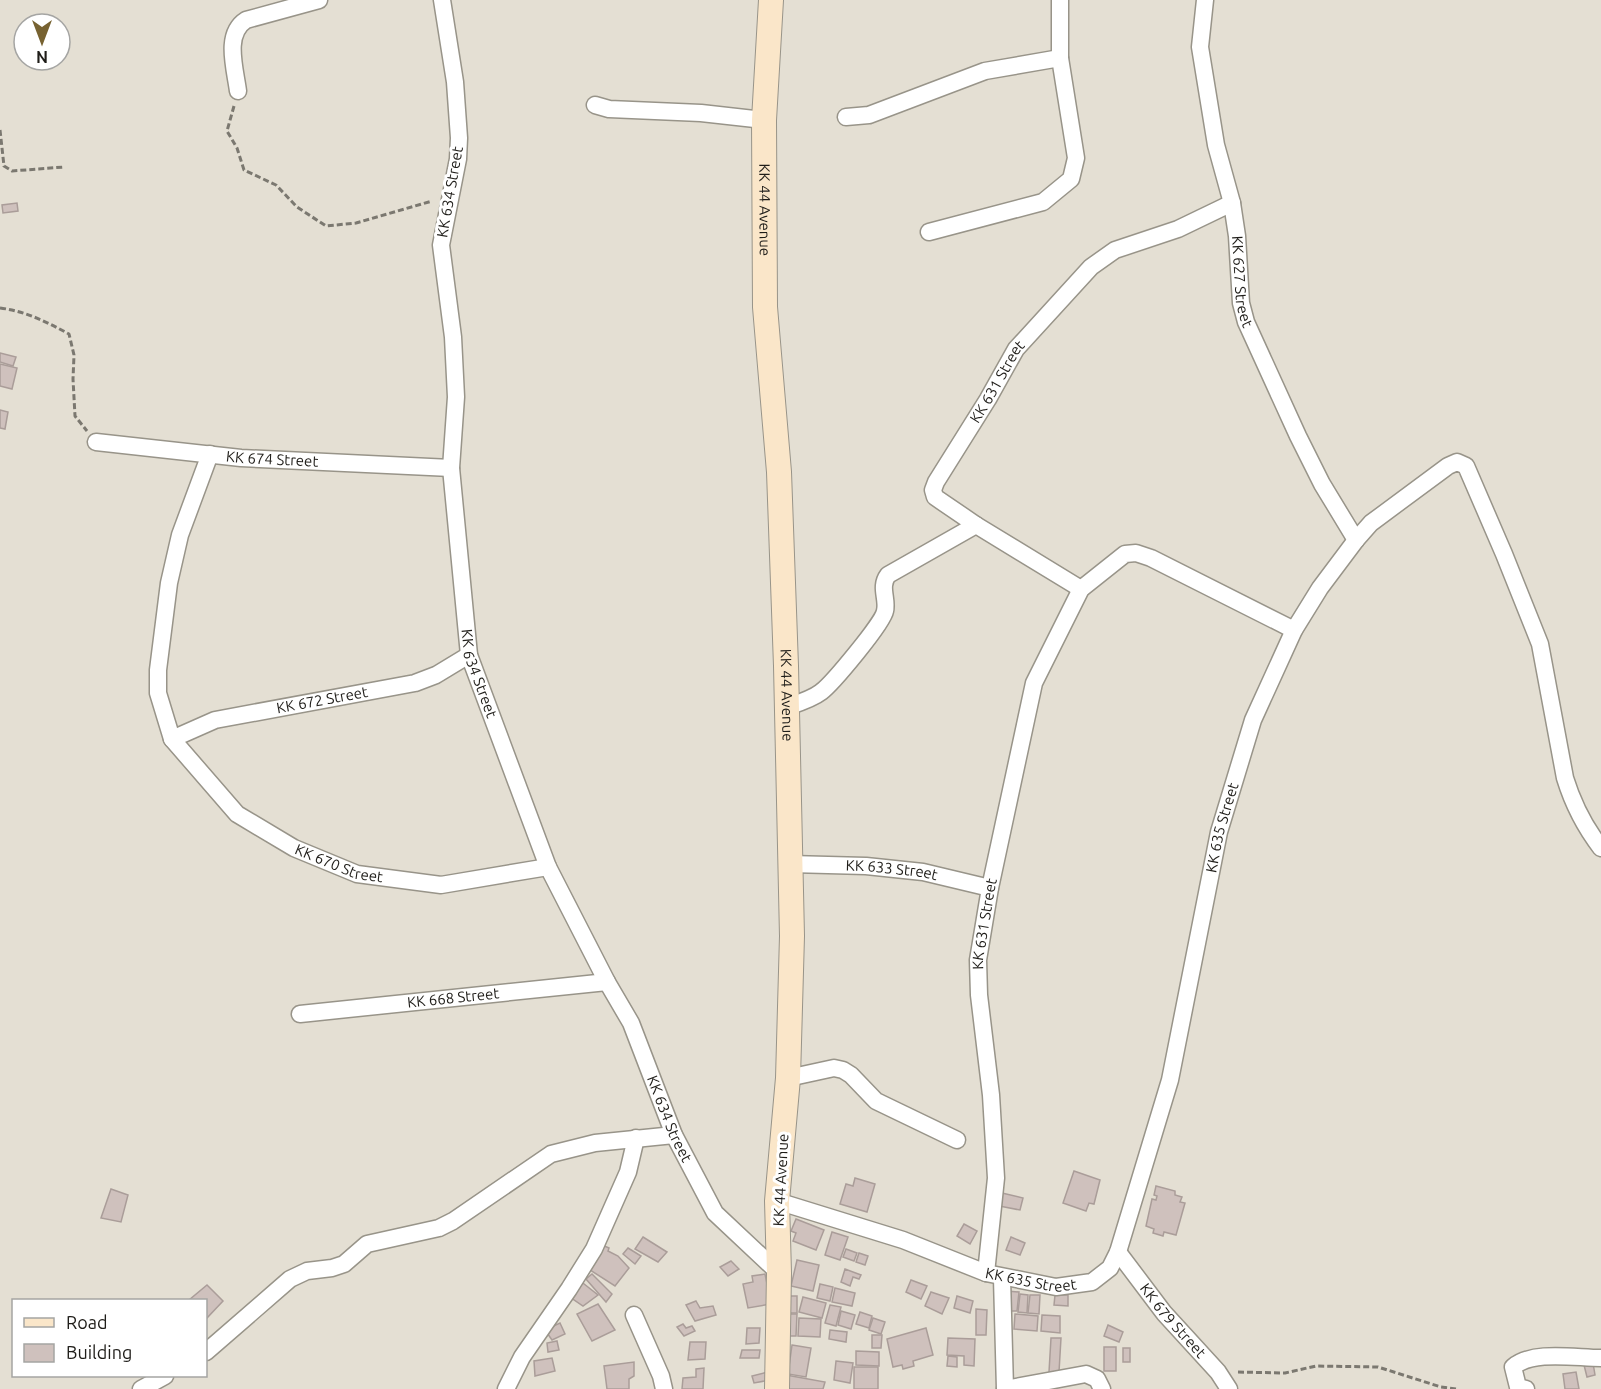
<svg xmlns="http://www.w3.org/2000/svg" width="1601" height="1389" font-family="Ubuntu,sans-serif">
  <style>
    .building { fill: #cfc1bd; stroke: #aa9d99; stroke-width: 1.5 }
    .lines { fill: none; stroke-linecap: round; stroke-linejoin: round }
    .street-casing { stroke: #989489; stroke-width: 19 }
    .secondary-casing { stroke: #989489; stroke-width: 26 }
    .path { stroke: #7b7870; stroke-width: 3; stroke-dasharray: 6 3; stroke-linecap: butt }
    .street { stroke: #fff; stroke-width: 16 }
    .secondary { stroke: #fae6c9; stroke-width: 24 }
    .labels { text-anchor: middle; stroke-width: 6; stroke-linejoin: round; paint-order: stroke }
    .street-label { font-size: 15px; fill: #1f1d19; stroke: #fff }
  </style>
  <rect width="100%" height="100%" fill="#e4dfd3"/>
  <!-- building -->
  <g class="building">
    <polygon points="17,203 18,211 3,213 2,205"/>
    <polygon points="0,353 16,357 13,366 0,362"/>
    <polygon points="0,364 17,368 12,389 0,386"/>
    <polygon points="0,410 8,412 5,429 0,428"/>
    <polygon points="1074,1171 1100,1180 1094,1204 1089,1203 1086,1211 1063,1203"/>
    <polygon points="855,1178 875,1184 867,1212 840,1204 846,1184 853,1186"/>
    <polygon points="1156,1186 1175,1191 1175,1195 1182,1197 1180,1202 1185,1203 1176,1235 1164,1232 1163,1236 1153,1233 1154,1229 1146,1226 1152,1199 1156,1200 1157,1196 1154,1195"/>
    <polygon points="111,1189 128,1195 121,1222 101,1218"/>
    <polygon points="1002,1193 1023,1198 1020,1210 999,1206"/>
    <polygon points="796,1219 824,1230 816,1250 793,1241 796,1233 791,1231"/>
    <polygon points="964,1224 977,1231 970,1244 957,1236"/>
    <polygon points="832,1232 848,1237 840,1260 825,1255"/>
    <polygon points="643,1237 667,1252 658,1262 635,1249"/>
    <polygon points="1011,1237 1025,1243 1020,1255 1006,1250"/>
    <polygon points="602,1245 609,1248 608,1251 618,1256 629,1268 615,1286 587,1268"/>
    <polygon points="628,1248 641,1256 635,1264 623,1254"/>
    <polygon points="846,1249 857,1253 854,1261 843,1257"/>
    <polygon points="859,1253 868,1256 865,1265 856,1262"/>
    <polygon points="797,1260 819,1265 813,1291 791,1286"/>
    <polygon points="731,1261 739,1269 728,1276 720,1267"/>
    <polygon points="845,1269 861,1275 859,1279 853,1277 850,1286 841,1282"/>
    <polygon points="592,1274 612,1294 606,1302 586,1279"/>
    <polygon points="765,1274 771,1304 748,1308 743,1284 753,1282 752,1276"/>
    <polygon points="574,1276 598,1295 583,1306 564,1293"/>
    <polygon points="911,1280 927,1286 921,1299 906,1292"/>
    <polygon points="820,1284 833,1287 830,1301 817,1298"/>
    <polygon points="207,1285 223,1301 206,1319 206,1300 189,1300"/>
    <polygon points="835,1288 855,1293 852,1306 832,1302"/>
    <polygon points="1007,1291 1019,1292 1017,1311 1005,1311"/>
    <polygon points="931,1292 949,1298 942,1314 925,1306"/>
    <polygon points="1020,1294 1028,1295 1027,1313 1018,1312"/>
    <polygon points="1030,1295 1040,1295 1039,1314 1028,1313"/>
    <polygon points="1055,1295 1068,1295 1068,1306 1054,1305"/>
    <rect x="790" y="1296" width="7" height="17"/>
    <polygon points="957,1296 973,1301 970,1313 954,1308"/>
    <polygon points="803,1297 826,1303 822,1318 799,1312"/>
    <polygon points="696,1301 700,1308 713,1306 716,1315 695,1321 686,1305"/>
    <polygon points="598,1304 615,1330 592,1341 577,1314"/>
    <polygon points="830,1305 841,1307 836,1326 825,1323"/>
    <polygon points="976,1309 987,1310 986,1335 976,1335"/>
    <polygon points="841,1311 855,1315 851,1329 838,1325"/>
    <polygon points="860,1312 872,1316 869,1328 856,1324"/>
    <polygon points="789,1314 797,1314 796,1336 788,1336"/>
    <polygon points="1015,1314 1038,1316 1037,1331 1014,1329"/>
    <polygon points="1042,1315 1060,1316 1060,1333 1041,1331"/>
    <polygon points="799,1318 821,1319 820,1337 798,1336"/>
    <polygon points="873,1318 885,1322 881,1334 869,1330"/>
    <polygon points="560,1323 565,1334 552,1340 545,1330"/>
    <polygon points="683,1324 686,1328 692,1326 695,1331 684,1336 677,1327"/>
    <polygon points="1108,1325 1123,1332 1119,1342 1104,1336"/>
    <polygon points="747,1328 760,1328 759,1343 746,1344"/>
    <polygon points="926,1328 933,1355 913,1361 914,1366 903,1369 902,1365 893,1367 887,1339"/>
    <polygon points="830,1330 847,1332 846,1342 829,1339"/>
    <polygon points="872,1335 882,1335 881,1348 872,1348"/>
    <polygon points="948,1338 975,1339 974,1366 964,1365 964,1356 947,1355"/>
    <polygon points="1051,1338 1061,1338 1059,1372 1049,1372"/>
    <polygon points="557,1341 559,1350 548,1352 547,1343"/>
    <polygon points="690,1342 706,1342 705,1359 688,1360"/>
    <polygon points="792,1345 811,1348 806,1377 788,1374"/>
    <rect x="1104" y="1347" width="12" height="24"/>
    <rect x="1123" y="1348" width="7" height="14"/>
    <polygon points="742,1350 760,1350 759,1358 740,1358"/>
    <polygon points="856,1351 879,1352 879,1366 856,1365"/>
    <polygon points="948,1356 957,1357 957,1367 947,1366"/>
    <polygon points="552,1358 555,1371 535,1376 534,1361"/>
    <polygon points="836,1361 853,1363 850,1383 834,1380"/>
    <polygon points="634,1362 634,1376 629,1379 629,1389 607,1389 604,1366"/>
    <polygon points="1593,1363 1595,1375 1587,1377 1584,1365"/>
    <rect x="854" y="1367" width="24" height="22"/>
    <polygon points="704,1368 703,1389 682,1389 683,1378 696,1377 696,1369"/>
    <polygon points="768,1372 770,1380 754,1383 752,1376"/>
    <polygon points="1576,1372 1579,1389 1565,1389 1563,1374"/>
    <polygon points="786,1375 825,1382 823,1389 784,1389"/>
  </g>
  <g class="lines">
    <defs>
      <g id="street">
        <path id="s1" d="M442,0L455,82L459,138L458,159L441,245L453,337L456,397L451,468L469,655L548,867L607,982L631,1023L674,1135L715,1213L779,1273"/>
        <path id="s2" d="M1205,0L1200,47L1216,145L1232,203L1237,236L1241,303L1246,322L1298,436L1322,484L1356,540"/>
        <path d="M238,91C235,68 224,34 246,20L319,0"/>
        <polyline points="595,105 609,109 701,113 764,120"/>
        <polyline points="846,117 869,115 985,71 1060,58"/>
        <polyline points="929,232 1043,202 1071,179 1076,158 1060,58 1060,0"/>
        <path id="s3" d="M96,442L241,458L451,468"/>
        <path id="s4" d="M210,454L180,535L169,583L158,670V693L172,739L237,814L294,848L357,874L441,885L548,867"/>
        <path id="s5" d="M1081,589L976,525L935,497L933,490L936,482L988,399L1016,349L1091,267L1115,250L1178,229L1232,203"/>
        <path d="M787,707C799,703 812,699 821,692C832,684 883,623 885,611C888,599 879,587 888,575L976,525"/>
        <path id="s6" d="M172,739L215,720L415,683L436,675L469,655"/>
        <path id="s7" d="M790,864L866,866L923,872L990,888"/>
        <path id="s8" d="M300,1014L607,982"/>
        <polyline points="788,1078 834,1068 843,1070 851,1075 876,1101 957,1140"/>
        <path id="s9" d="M777,1201L903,1240L986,1273L1056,1287L1092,1282L1110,1268L1118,1252L1170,1080L1219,832L1253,720L1294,630L1320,588L1356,540L1371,523L1448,466L1457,462L1466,466L1504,554L1540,644L1565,778C1573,804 1584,826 1601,848"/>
        <path id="s10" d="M1118,1252L1164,1313L1218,1372L1229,1389"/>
        <path id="s11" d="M986,1273L996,1178L991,1095L979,995L978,960L990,888L1034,683L1081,589L1125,554L1136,553L1151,558L1294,630"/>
        <polyline points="1002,1278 1005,1389"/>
        <polyline points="634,1315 661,1376 664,1389"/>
        <polyline points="206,1352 290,1279 307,1271 332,1268 344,1264 367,1244 439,1228 453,1221 551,1154 595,1143 674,1135"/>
        <polyline points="141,1389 165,1376"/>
        <polyline points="506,1389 522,1357 569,1289 594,1249 628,1172 636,1138"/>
        <polyline points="1005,1389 1086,1374 1097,1379 1102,1389"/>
        <path d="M1526,1389L1518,1387L1513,1367C1533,1350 1575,1358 1601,1358"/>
      </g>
      <g id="secondary">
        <path id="s12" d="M771,0L764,120L765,307L779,472L786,666L792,936L788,1078L777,1201L779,1273L777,1389"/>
      </g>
    </defs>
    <!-- street casing -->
    <use href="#street" class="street-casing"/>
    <!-- secondary casing -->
    <use href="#secondary" class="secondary-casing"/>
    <!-- path -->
    <g class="path">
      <polyline points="234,106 227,131 237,148 244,170 276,185 297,207 326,226 356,223 432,201"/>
      <polyline points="0,130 4,166 12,171 64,167"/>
      <path d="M0,308C25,311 47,322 69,334L74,355L73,379L75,416L87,431"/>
      <polyline points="1238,1372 1285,1373 1316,1366 1378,1367 1441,1387 1457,1389"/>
    </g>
    <!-- street -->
    <use href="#street" class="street"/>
    <!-- secondary -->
    <use href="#secondary" class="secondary"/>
  </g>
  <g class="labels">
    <!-- street labels -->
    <g class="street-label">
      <text transform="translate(450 192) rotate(-80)" y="5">KK 634 Street</text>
      <text dy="5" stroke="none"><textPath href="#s12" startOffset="210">KK 44 Avenue</textPath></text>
      <text dy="5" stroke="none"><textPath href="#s2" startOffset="286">KK 627 Street</textPath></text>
      <text dy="5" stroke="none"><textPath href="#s5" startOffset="306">KK 631 Street</textPath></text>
      <text dy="5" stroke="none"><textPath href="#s3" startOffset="177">KK 674 Street</textPath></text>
      <text dy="5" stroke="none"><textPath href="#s1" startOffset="680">KK 634 Street</textPath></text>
      <text dy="5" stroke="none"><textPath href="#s12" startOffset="696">KK 44 Avenue</textPath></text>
      <text dy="5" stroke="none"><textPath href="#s6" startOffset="156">KK 672 Street</textPath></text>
      <text dy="5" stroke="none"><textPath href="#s9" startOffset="807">KK 635 Street</textPath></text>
      <text dy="5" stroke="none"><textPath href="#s4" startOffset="508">KK 670 Street</textPath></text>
      <text dy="5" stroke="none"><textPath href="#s7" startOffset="102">KK 633 Street</textPath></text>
      <text dy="5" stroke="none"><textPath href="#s11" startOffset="351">KK 631 Street</textPath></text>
      <text dy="5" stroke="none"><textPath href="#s8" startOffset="154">KK 668 Street</textPath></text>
      <text dy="5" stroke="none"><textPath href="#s1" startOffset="1166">KK 634 Street</textPath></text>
      <text transform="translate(781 1180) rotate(-87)" y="5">KK 44 Avenue</text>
      <text dy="5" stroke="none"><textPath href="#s9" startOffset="267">KK 635 Street</textPath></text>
      <text dy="5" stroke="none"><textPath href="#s10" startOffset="88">KK 679 Street</textPath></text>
    </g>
  </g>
  <!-- legend -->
  <rect x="12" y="1299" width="195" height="78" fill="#ffffff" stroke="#a5a5a3" stroke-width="1.5"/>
  <rect x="24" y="1318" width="30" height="9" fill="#fae6c9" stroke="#a5a5a3" stroke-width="1.5"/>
  <text x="66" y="1329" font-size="18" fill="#1f1d19">Road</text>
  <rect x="24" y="1344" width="30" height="18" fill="#cfc1bd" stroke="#a5a5a3" stroke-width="1.5"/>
  <text x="66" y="1359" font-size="18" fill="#1f1d19">Building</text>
  <!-- north arrow -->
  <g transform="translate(42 42) rotate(180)"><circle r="28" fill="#ffffff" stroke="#a5a5a3" stroke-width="1.5"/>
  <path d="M0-4.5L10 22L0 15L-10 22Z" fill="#776231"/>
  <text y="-9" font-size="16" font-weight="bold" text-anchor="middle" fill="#1f1d19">N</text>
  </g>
</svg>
